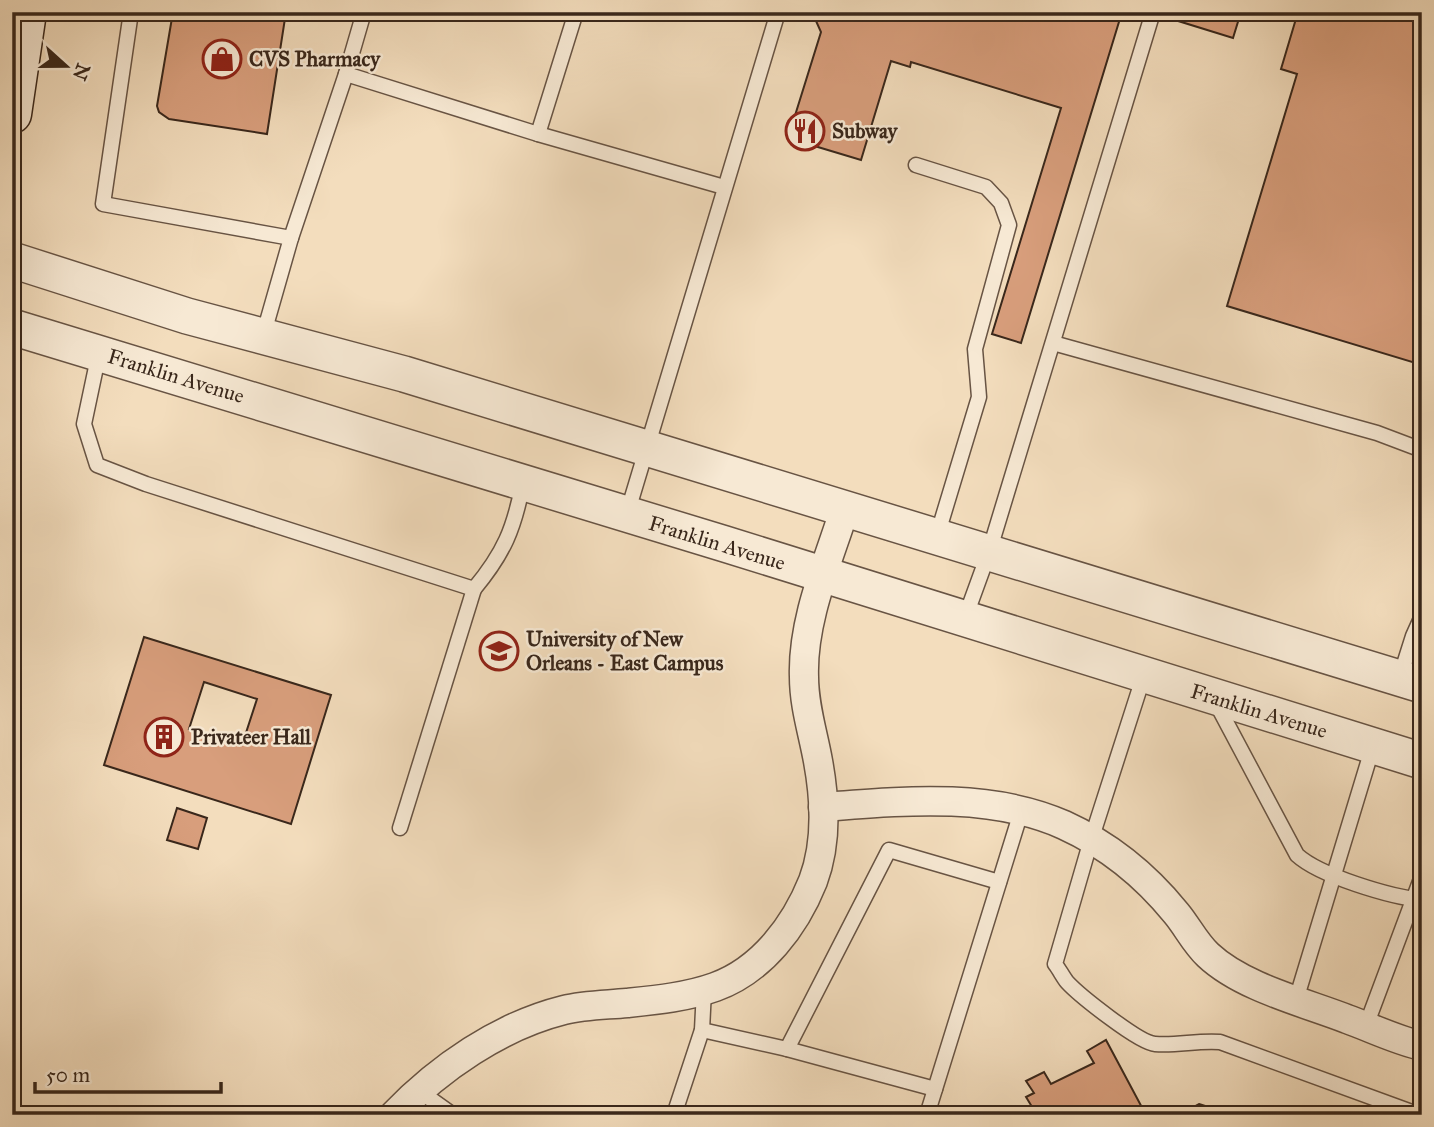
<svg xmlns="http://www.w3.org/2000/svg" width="1434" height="1127" font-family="'IM FELL Great Primer',serif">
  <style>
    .building { fill: #d89e7c; stroke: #39271b; stroke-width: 2; fill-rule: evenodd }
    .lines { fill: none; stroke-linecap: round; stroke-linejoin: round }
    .service-casing { stroke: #685444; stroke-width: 17 }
    .minor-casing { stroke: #685444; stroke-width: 31 }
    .tertiary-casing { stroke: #685444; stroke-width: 38 }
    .secondary-casing { stroke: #39271b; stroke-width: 41 }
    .service { stroke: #f7e9d4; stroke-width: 14 }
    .minor { stroke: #f7e9d4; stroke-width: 28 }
    .tertiary { stroke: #f7e9d4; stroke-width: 35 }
    .secondary { stroke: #f7e9d4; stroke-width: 38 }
    .labels { text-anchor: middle; stroke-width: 5; stroke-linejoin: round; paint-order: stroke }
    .poi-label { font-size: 21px; font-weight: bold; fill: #39271b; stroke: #f7e9d4; text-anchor: start }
    .street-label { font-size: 21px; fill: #39271b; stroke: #f7e9d4 }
  </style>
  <rect width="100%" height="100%" fill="#f3ddbd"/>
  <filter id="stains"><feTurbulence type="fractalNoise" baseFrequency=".00286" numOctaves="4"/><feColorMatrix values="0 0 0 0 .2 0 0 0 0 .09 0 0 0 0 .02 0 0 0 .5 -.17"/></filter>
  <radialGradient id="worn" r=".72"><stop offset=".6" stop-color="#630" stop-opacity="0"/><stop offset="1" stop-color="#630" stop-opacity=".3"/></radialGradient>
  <!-- building -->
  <g class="building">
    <polygon points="173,12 286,12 267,134 169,119 159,112 157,106"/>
    <polygon points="819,12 1122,12 1021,343 992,334 1061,108 911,62 910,67 891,61 861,160 788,138 821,32 816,21"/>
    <polygon points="1178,12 1241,12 1233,38 1175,20"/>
    <polygon points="1298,12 1422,12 1422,365 1227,306 1297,74 1281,69"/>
    <path d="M144,637L331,695L291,824L104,765ZM204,682L257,699L242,745L189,729Z"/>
    <polygon points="177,808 207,818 198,849 167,840"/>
    <polygon points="1106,1040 1146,1115 1037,1115 1026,1097 1034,1093 1026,1081 1044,1072 1051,1084 1094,1063 1087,1051"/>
    <polygon points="1199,1104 1233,1115 1179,1115"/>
  </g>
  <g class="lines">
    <defs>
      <g id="service">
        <polyline points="131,12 103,204 291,238 263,336"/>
        <polyline points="364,12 346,74 538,134 724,187"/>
        <polyline points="538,134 576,12"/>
        <polyline points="916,165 986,187 1001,203 1009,225 975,349 979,397 937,536"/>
        <polyline points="291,238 346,74"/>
        <polyline points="1053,343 1377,433 1422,450"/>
        <path d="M99,353L84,424L97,465L146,484L474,589C504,553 514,529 523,483"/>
        <polyline points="627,514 778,12"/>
        <polyline points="965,618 989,552 1153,12"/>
        <path d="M1144,675L1091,840L1055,964C1059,969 1063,977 1067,982C1079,995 1139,1043 1155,1044C1177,1046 1198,1040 1220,1042L1420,1115"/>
        <polyline points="1400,677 1413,636 1422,616"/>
        <path d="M1216,703L1297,855C1320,876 1391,897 1422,900"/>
        <polyline points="400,828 474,589"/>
        <polyline points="1296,1000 1373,746"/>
        <polyline points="1366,1026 1422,876"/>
        <polyline points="702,1030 787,1049 935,1089"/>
        <polyline points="787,1049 889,850 999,882"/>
        <polyline points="418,1090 453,1115"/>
        <polyline points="674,1115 702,1030 704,990"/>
        <polyline points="927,1115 1021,812"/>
      </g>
      <g id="minor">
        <path d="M823,807C902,801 990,792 1064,825C1108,845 1146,876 1176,913C1187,926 1195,943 1208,955C1242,987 1303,1002 1347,1019C1372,1028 1396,1040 1422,1046"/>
        <path d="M394,1115C439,1068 500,1026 564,1010C584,1005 606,1005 627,1003C656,1000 687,997 715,987C762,970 795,926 813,881C827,844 825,799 818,761C813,733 804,706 804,677C802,620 828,562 845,508"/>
      </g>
      <g id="tertiary">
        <polyline points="12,260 187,316 404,374 1422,685"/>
        <polyline points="12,327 725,544 1422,761"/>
      </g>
      <polyline id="secondary" points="12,114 27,12"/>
    </defs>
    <!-- service casing -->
    <use href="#service" class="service-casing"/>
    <!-- minor casing -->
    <use href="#minor" class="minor-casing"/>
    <!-- tertiary casing -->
    <use href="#tertiary" class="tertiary-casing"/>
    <!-- secondary casing -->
    <use href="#secondary" class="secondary-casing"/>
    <!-- service -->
    <use href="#service" class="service"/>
    <!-- minor -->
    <use href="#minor" class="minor"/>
    <!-- tertiary -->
    <use href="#tertiary" class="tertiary"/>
    <!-- secondary -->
    <use href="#secondary" class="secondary"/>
  </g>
  <!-- icons -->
  <defs>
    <symbol id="shop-ring" viewBox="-11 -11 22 22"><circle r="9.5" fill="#f7e9d4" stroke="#8f2418" stroke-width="1.5"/><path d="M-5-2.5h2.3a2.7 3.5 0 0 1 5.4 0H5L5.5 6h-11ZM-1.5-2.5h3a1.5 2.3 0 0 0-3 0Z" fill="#8f2418"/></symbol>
    <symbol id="restaurant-ring" viewBox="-11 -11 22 22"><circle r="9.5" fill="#f7e9d4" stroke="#8f2418" stroke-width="1.5"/><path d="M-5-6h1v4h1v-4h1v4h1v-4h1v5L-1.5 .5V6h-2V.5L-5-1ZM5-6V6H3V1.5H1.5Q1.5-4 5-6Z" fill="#8f2418"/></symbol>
    <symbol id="university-ring" viewBox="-11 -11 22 22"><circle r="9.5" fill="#f7e9d4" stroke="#8f2418" stroke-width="1.5"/><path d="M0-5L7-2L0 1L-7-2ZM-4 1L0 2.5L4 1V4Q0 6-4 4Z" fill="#8f2418"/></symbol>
    <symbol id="building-ring" viewBox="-11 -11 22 22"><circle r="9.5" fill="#f7e9d4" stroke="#8f2418" stroke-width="1.5"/><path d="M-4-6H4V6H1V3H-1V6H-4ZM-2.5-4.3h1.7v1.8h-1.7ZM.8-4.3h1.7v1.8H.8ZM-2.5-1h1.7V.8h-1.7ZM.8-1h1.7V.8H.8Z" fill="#8f2418"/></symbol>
  </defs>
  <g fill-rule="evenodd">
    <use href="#shop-ring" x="200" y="37" width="44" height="44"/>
    <use href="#restaurant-ring" x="783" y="109" width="44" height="44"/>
    <use href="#university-ring" x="477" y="629" width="44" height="44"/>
    <use href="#building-ring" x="142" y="715" width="44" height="44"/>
  </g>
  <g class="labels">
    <!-- poi labels -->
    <g class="poi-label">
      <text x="249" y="66">CVS Pharmacy</text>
      <text x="832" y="138">Subway</text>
      <text x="526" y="646">University of New<tspan x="526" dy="24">Orleans - East Campus</tspan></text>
      <text x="191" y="744">Privateer Hall</text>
    </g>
    <!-- street labels -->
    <g class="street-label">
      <text transform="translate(176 376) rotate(17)" y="7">Franklin Avenue</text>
      <text transform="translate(717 543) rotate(17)" y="7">Franklin Avenue</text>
      <text transform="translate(1259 711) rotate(17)" y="7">Franklin Avenue</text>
    </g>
  </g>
  <!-- margin -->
  <rect width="1434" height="1127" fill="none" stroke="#f3ddbd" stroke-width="42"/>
  <rect x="14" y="14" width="1406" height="1099" fill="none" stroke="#39271b" stroke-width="3.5"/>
  <rect x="21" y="21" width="1392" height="1085" fill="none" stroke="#39271b" stroke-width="2"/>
  <!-- north arrow -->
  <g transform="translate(66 66) rotate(111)" stroke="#f7e9d4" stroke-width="5" paint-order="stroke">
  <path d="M0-5L12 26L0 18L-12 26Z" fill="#39271b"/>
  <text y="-10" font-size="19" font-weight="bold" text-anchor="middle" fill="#39271b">N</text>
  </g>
  <!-- scale -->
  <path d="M35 1082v10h186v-10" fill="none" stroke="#39271b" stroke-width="3.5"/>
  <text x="46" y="1082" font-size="21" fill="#39271b" stroke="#f7e9d4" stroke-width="5" paint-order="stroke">50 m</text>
  <rect width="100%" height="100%" filter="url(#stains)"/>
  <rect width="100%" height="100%" fill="url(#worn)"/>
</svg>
